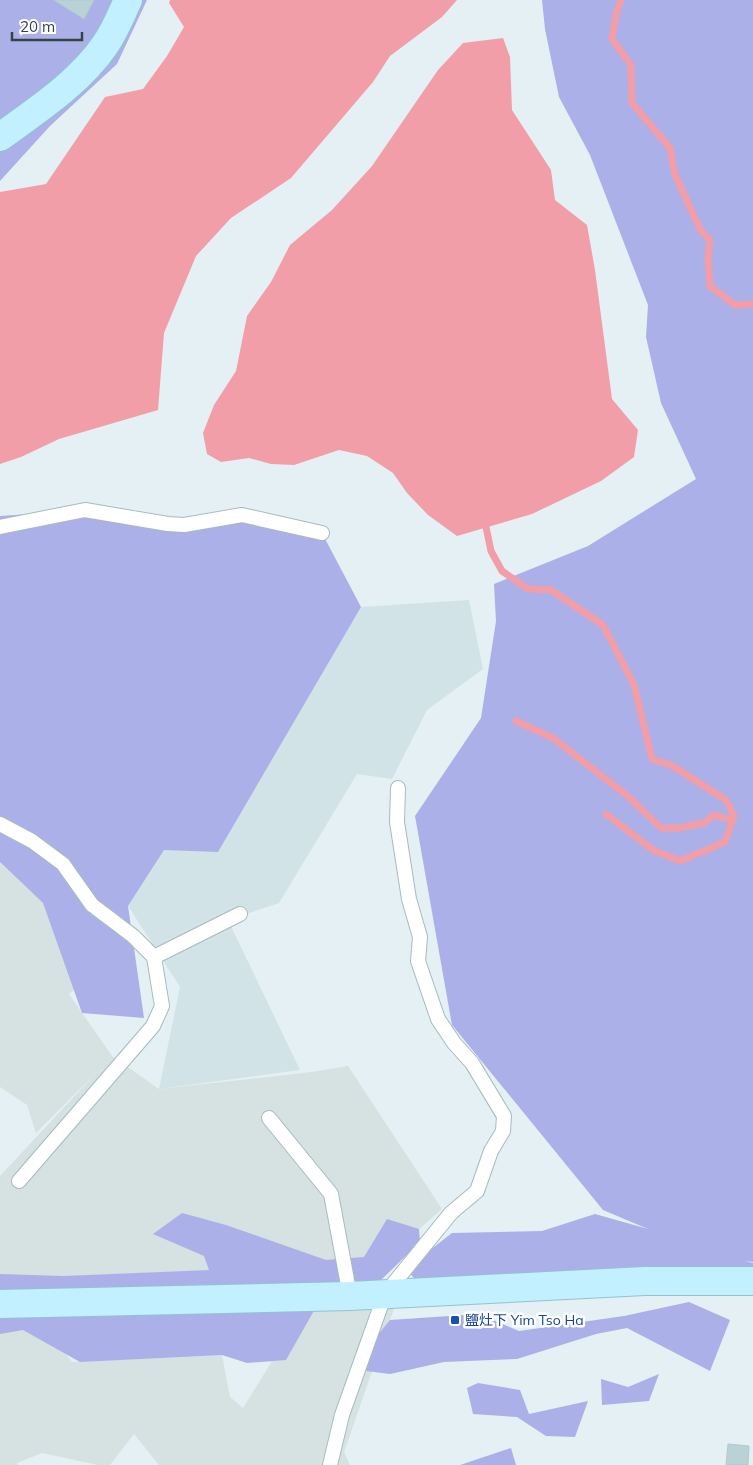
<svg xmlns="http://www.w3.org/2000/svg" width="753" height="1465" font-family="Mulish,'Noto Sans SC',sans-serif">
  <style>
    .residential { fill: #d2e3e7 }
    .industrial { fill: #d6e1e2 }
    .green { fill: #acb0e8 }
    .water { fill: #f29ea8 }
    .lines { fill: none; stroke-linecap: round; stroke-linejoin: round }
    .stream { stroke: #f29ea8; stroke-width: 7 }
    .building { fill: #bad2d5; stroke: #adcccf }
    .lane-casing { stroke: #a7bbbe; stroke-width: 16 }
    .secondary-casing { stroke: #91c3d0; stroke-width: 30 }
    .lane { stroke: #fff; stroke-width: 14 }
    .secondary { stroke: #c2f0ff; stroke-width: 28 }
    .transit-dot { fill: #1a4fb4; stroke: #fff; stroke-width: 2 }
    .labels { text-anchor: middle; stroke-width: 5; stroke-linejoin: round; paint-order: stroke }
    .transit-label { font-size: 14px; fill: #164399; stroke: #fff; text-anchor: start }
  </style>
  <rect width="100%" height="100%" fill="#e4f0f3"/>
  <!-- residential -->
  <polygon class="residential" points="469,600 483,669 427,710 392,779 357,774 279,903 228,920 300,1070 159,1089 180,987 128,906 164,850 319,673 361,607"/>
  <!-- industrial -->
  <g class="industrial">
    <polygon points="0,862 43,903 118,957 69,994 112,1056 159,1089 312,1072 348,1066 442,1209 381,1263 0,1279 0,1176 96,1073 36,1133 27,1105 0,1087"/>
    <polygon points="397,1300 344,1452 350,1465 159,1465 134,1434 110,1465 98,1465 42,1453 17,1463 18,1465 0,1465 0,1321 41,1320 72,1362 222,1355 230,1397 243,1408 305,1308"/>
  </g>
  <!-- green -->
  <g class="green">
    <polygon points="0,0 147,0 117,64 50,126 0,181"/>
    <polygon points="542,0 753,0 753,1262 745,1261 753,1263 753,1288 431,1297 406,1269 452,1233 542,1231 595,1214 648,1229 603,1210 452,1025 415,816 481,718 496,621 494,584 588,546 696,479 661,403 646,337 648,305 590,155 559,97 545,29"/>
    <polygon points="85,510 184,525 254,518 322,533 361,607 218,852 164,850 128,906 144,1018 82,1013 43,903 0,862 0,516"/>
    <polygon points="182,1213 226,1225 326,1260 364,1257 387,1219 419,1229 420,1242 380,1281 316,1307 286,1360 247,1363 222,1355 80,1362 23,1330 0,1334 0,1274 63,1276 209,1270 204,1256 153,1234"/>
    <polygon points="689,1302 730,1320 710,1371 627,1328 596,1334 517,1359 444,1362 390,1374 350,1369 390,1320 479,1314 519,1331 624,1316"/>
    <polygon points="659,1374 649,1401 602,1405 601,1379 628,1387"/>
    <polygon points="478,1383 520,1390 529,1414 588,1401 575,1437 546,1436 517,1417 473,1414 467,1388"/>
    <polygon points="511,1448 516,1465 460,1465"/>
  </g>
  <!-- water -->
  <g class="water">
    <polygon points="170,0 457,0 442,17 390,56 373,82 291,178 231,218 196,256 164,333 158,410 59,439 21,457 0,464 0,192 46,184 105,97 143,89 167,56 184,27 169,3"/>
    <polygon points="503,38 510,57 512,110 551,170 555,200 587,225 595,270 612,399 638,430 634,457 601,481 532,514 457,536 428,515 407,493 393,473 367,456 339,450 294,465 271,464 249,458 221,462 207,454 203,433 214,405 236,371 247,316 271,282 290,245 332,210 372,166 438,70 463,43"/>
  </g>
  <g class="lines">
    <!-- stream -->
    <g class="stream">
      <polyline points="621,0 616,14 612,39 631,65 632,103 670,148 675,175 701,231 710,240 708,259 710,286 735,305 753,304"/>
      <polyline points="486,527 491,551 502,571 528,589 551,590 603,625 634,685 652,759 671,765 726,800 734,816 725,842 680,861 653,850 606,814"/>
      <polyline points="516,721 553,738 630,798 661,828 679,828 704,823 714,815 732,820"/>
    </g>
  </g>
  <!-- building -->
  <g class="building">
    <polygon points="54,0 94,0 84,19"/>
    <polygon points="728,1444 749,1446 748,1465 726,1465"/>
  </g>
  <g class="lines">
    <defs>
      <g id="lane">
        <polyline points="0,527 85,510 168,524 184,525 242,515 322,533"/>
        <polyline points="0,824 32,841 63,864 92,905 133,936 154,957 240,914"/>
        <polyline points="269,1118 331,1194 350,1296"/>
        <polyline points="19,1181 153,1026 162,1006 154,957"/>
        <polyline points="330,1465 342,1415 385,1294 451,1213 477,1191 491,1151 503,1131 504,1116 472,1063 454,1043 438,1019 418,961 420,937 409,899 397,822 398,788"/>
      </g>
      <g id="secondary">
        <path d="M0,137C37,110 79,83 105,45C115,31 121,15 128,0"/>
        <polyline points="0,1304 350,1296 645,1281 753,1281"/>
      </g>
    </defs>
    <!-- lane casing -->
    <use href="#lane" class="lane-casing"/>
    <!-- secondary casing -->
    <use href="#secondary" class="secondary-casing"/>
    <!-- lane -->
    <use href="#lane" class="lane"/>
    <!-- secondary -->
    <use href="#secondary" class="secondary"/>
  </g>
  <!-- markers -->
  <rect class="transit-dot" x="450" y="1315" width="10" height="10" rx="2.5"/>
  <g class="labels">
    <!-- transit labels -->
    <g class="transit-label">
      <text x="465" y="1325">鹽灶下 Yim Tso Ha</text>
    </g>
  </g>
  <!-- scale -->
  <path d="M12 32v8h70v-8" fill="none" stroke="#344445" stroke-width="2.5"/>
  <text x="20" y="32" font-size="15" fill="#344445" stroke="#ffffff" stroke-width="4" paint-order="stroke">20 m</text>
</svg>
